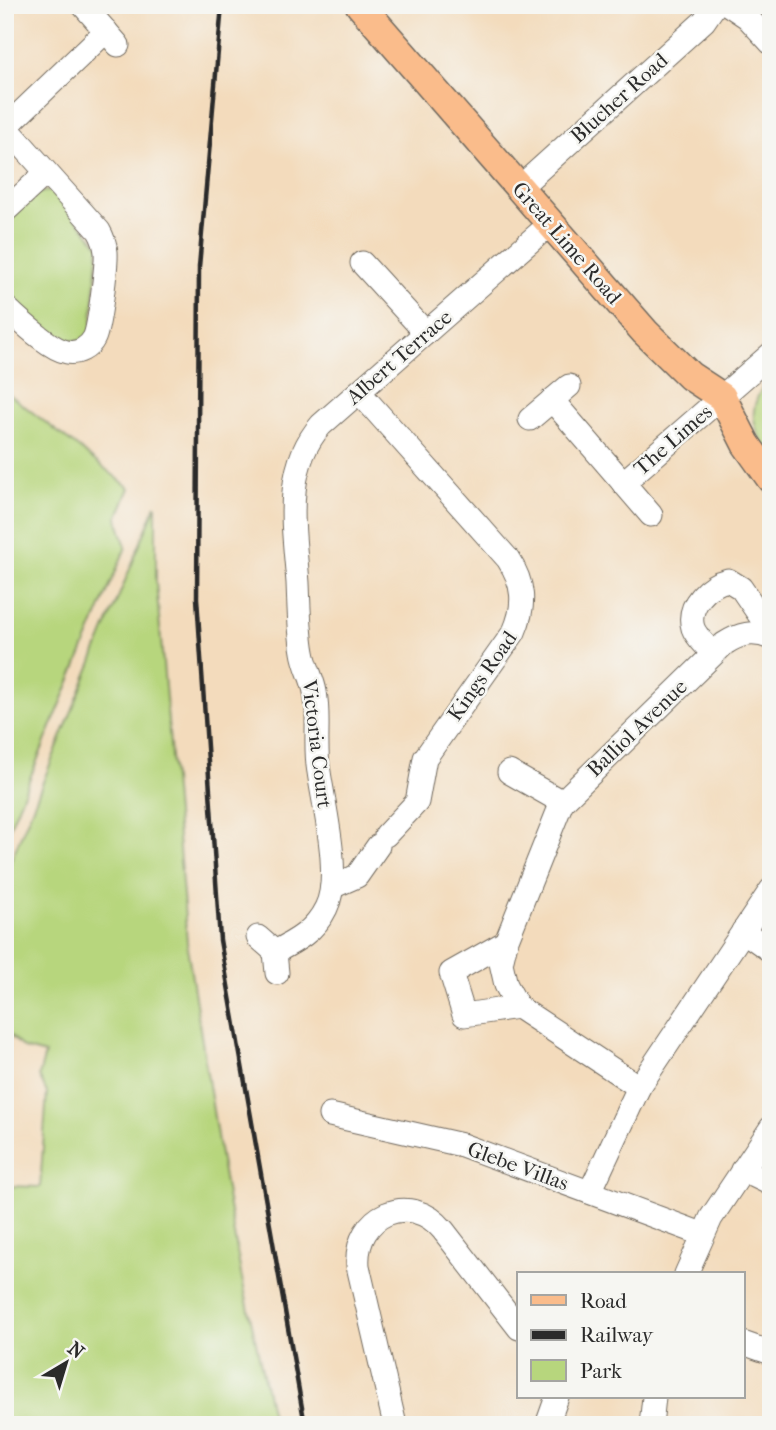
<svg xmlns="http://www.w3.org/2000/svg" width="776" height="1430" font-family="'IM FELL French Canon',serif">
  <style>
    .green { fill: #b7d67d; stroke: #718054; stroke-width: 2 }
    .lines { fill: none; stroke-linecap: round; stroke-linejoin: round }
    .minor-casing { stroke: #71695e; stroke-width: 25 }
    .major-casing { stroke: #71695e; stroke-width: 31 }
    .minor { stroke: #fff; stroke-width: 23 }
    .major { stroke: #fabc8b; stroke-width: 28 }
    .rail { stroke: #2b2b2b; stroke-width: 4.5 }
    .labels { text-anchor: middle; stroke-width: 5; stroke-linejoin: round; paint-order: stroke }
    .street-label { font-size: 21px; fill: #2b2b2b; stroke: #f6f6f2 }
  </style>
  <rect width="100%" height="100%" fill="#f6f6f2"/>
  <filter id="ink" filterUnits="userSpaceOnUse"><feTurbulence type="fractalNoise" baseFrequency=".0143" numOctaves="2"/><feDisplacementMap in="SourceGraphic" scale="14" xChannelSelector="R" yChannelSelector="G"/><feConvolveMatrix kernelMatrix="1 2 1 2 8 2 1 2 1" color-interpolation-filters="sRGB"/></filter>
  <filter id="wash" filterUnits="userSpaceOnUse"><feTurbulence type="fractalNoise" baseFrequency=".00686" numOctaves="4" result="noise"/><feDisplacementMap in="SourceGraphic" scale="28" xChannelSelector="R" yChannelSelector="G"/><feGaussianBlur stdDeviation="1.57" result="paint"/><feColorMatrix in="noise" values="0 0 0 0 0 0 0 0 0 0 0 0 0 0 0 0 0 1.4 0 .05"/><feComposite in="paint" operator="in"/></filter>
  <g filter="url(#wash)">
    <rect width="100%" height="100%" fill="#f3dbbc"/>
    <!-- green -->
    <g class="green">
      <polygon points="46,191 53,192 99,245 91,332 80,341 60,340 5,296 5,221 35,194"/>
      <path d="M771,375V458C750,425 746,407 771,375Z"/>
      <polygon points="5,391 130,488 117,518 126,547 5,838"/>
      <polygon points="156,505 156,582 188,953 221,1161 241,1274 274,1425 5,1425 5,1186 40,1187 47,1093 39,1076 45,1054 23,1048 5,1030 5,875"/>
    </g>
  </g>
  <g filter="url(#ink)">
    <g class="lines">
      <defs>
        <g id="minor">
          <polyline points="83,5 118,45"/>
          <polyline points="729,5 747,17 771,43"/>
          <path d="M5,126L99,231C103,238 105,243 106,252C107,264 99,329 94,338C89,348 78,354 67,352C49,349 20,320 5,307"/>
          <polyline points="6,127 106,31"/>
          <polyline points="519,188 704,21 715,5"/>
          <polyline points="5,211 46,173"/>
          <polyline points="362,263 426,333"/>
          <path d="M359,392L508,559C524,583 526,605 514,632L425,758L417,802L386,835"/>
          <polyline points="552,400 651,515"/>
          <polyline points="530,419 569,386"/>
          <polyline points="623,483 771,354"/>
          <path d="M713,654C707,646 696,637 693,628C686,605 709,584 728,580L741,588L771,632"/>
          <polyline points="509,772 562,802"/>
          <polyline points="332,887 357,876 378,846"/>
          <polyline points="743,931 771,951"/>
          <polyline points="258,937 275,952 277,973"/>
          <polyline points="506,942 451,973 464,1015 518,1007"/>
          <path d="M275,952C296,941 315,931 326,908C342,877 324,807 319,772C314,746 320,718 315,692C313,679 305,666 303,652C299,630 299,605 298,583C294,529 282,469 321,425L551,223"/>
          <path d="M639,1087L518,1007L506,985L501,963L506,942L562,802L724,644C739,634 753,630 771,638"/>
          <polyline points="330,1115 462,1145 702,1234"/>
          <polyline points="742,1170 771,1184"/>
          <polyline points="590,1192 639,1087 771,890"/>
          <polyline points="686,1274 711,1218 771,1128"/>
          <polyline points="743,1343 771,1353"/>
          <path d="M395,1425L358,1266C354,1215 410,1190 443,1230L519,1328"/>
          <polyline points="547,1425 557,1397"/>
          <polyline points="651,1425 654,1397"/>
        </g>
        <polyline id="major" points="360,5 645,332 690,376 722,397 746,444 771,479"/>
      </defs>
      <!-- minor casing -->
      <use href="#minor" class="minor-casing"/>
      <!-- major casing -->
      <use href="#major" class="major-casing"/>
      <!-- minor -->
      <use href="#minor" class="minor"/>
      <!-- major -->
      <use href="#major" class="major"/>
      <!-- rail -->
      <polyline class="rail" points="222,5 199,267 197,598 220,940 305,1425"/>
    </g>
  </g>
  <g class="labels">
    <!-- street labels -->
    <g class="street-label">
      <text transform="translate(619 98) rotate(-42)" y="7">Blucher Road</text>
      <text transform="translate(567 243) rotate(49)" y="7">Great Lime Road</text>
      <text transform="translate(399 357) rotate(-41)" y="7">Albert Terrace</text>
      <text transform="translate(673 440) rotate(-41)" y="7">The Limes</text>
      <text transform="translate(482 676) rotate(-55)" y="7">Kings Road</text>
      <text transform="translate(637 728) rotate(-44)" y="7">Balliol Avenue</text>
      <text transform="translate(317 744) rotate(83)" y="7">Victoria Court</text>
      <text transform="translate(518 1166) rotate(20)" y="7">Glebe Villas</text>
    </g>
  </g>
  <!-- margin -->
  <rect width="776" height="1430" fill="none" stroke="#f6f6f2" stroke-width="28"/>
  <!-- legend -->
  <rect x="517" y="1272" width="228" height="126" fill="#f6f6f2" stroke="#a5a5a2" stroke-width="2"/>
  <rect x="531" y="1295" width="35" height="10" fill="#fabc8b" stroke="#a5a5a2" stroke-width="2"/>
  <text x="580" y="1308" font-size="21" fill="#2b2b2b">Road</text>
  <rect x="531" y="1330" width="35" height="10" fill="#2b2b2b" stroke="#a5a5a2" stroke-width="2"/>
  <text x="580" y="1342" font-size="21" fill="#2b2b2b">Railway</text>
  <rect x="531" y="1360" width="35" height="21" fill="#b7d67d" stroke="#a5a5a2" stroke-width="2"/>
  <text x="580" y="1378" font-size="21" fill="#2b2b2b">Park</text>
  <!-- north arrow -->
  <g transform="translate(66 1363) rotate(38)" stroke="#f6f6f2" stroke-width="5" paint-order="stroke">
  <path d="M0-5L12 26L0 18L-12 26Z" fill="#2b2b2b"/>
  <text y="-10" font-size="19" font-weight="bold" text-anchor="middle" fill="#2b2b2b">N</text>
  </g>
</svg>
